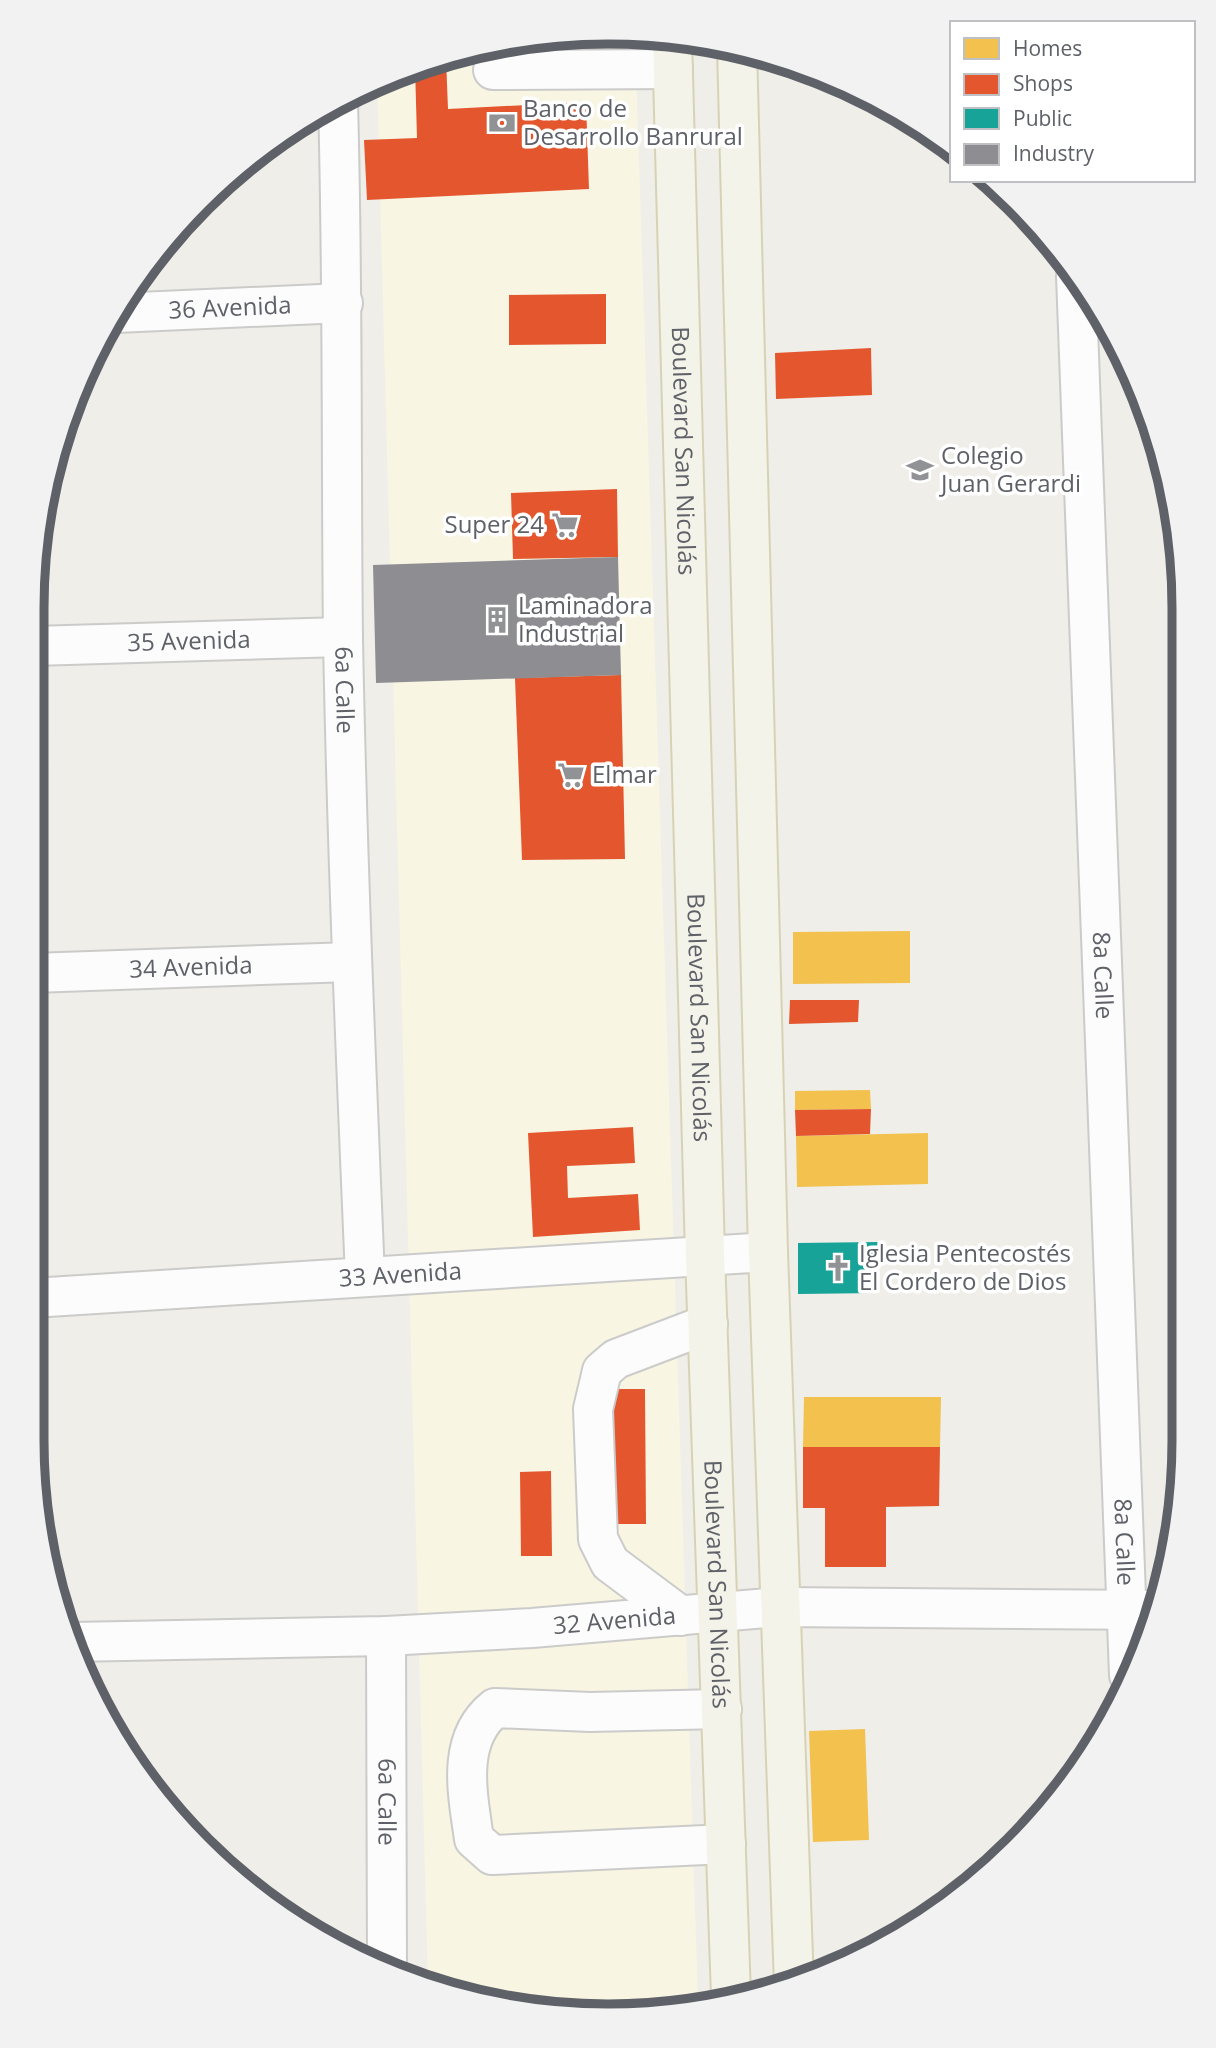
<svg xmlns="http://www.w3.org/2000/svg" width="1216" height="2048" font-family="'Open Sans',sans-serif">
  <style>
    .commercial { fill: #f8f5e3 }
    .homes { fill: #f2c14e }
    .shops { fill: #e4572e }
    .public { fill: #17a398 }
    .industry { fill: #8d8d92 }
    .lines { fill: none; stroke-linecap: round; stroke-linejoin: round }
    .minor-casing { stroke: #cbcbca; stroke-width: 42 }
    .major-casing { stroke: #d8d2b5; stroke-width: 42 }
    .minor { stroke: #fdfcfc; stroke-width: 38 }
    .major { stroke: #f4f3e9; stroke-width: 38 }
    .labels { text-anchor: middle; stroke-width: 7; stroke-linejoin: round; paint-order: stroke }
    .poi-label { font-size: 24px; fill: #5e6168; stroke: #fff; text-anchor: start }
    .street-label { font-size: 24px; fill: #5e6168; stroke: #fff }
    .rim { fill: none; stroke: #5e6168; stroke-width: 9 }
  </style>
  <rect width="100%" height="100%" fill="#efeee9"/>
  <!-- commercial -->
  <polygon class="commercial" points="608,32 635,34 698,2002 608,2016 428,1987 377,81 496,43"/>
  <!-- homes -->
  <g class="homes">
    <polygon points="910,931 910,983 793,984 793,932"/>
    <polygon points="870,1090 871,1109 795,1110 795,1091"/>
    <polygon points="928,1133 928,1184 797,1187 796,1136"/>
    <polygon points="804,1397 941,1397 940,1447 803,1447"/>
    <polygon points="865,1729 869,1840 813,1842 809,1731"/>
  </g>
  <!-- shops -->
  <g class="shops">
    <polygon points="446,58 448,109 586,102 589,189 367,200 364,140 417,138 415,67"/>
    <polygon points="606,294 606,344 509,345 509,295"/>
    <polygon points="871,348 872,395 776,399 775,353"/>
    <polygon points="617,489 618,557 513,559 511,493"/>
    <polygon points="621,675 625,859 522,860 515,678"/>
    <polygon points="790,1000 859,1000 858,1022 789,1024"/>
    <polygon points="871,1109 870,1134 796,1136 795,1110"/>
    <polygon points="633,1127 635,1163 567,1166 568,1198 638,1194 640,1230 533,1237 528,1133"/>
    <polygon points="607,1389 645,1389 646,1524 608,1524"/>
    <polygon points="803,1447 940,1447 939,1506 886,1507 886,1567 825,1567 825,1508 803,1508"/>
    <polygon points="551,1471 552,1556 521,1556 520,1472"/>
  </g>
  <!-- public -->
  <polygon class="public" points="878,1242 878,1293 798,1294 798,1243"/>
  <!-- industry -->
  <polygon class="industry" points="618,557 621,675 376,683 373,565"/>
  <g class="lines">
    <defs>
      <g id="minor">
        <polyline points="493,70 673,69"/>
        <path id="s1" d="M338,102C343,281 341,460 343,639C347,852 356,1064 365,1277"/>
        <path id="s2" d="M1076,276L1129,1675"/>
        <path id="s3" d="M116,313L343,303"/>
        <path id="s4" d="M33,646L343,637"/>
        <path id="s5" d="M32,973L351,962"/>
        <path id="s6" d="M32,1298L768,1252"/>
        <polyline points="681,1616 610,1563 598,1539 593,1409 602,1371 616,1359 708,1324"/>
        <path id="s7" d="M386,1636L387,1968"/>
        <path id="s8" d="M71,1642L386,1636L532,1628L779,1607L1157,1610"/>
        <path d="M722,1709L590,1712L495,1708C455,1740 468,1795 474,1839L492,1855L726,1844"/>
      </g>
      <g id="major">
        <path id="s9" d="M672,38L705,1255L731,1996"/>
        <polyline points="737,47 768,1252 794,1985"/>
      </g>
    </defs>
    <!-- minor casing -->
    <use href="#minor" class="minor-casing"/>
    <!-- major casing -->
    <use href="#major" class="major-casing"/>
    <!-- minor -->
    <use href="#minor" class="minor"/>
    <!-- major -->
    <use href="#major" class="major"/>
  </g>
  <!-- icons -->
  <defs>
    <symbol id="bank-bare" viewBox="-9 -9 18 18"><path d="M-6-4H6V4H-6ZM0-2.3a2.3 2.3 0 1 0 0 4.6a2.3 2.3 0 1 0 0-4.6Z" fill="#919295" stroke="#fff" stroke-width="2.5" paint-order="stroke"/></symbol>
    <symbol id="school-bare" viewBox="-9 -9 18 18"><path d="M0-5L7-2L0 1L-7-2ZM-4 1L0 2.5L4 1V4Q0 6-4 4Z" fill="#919295" stroke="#fff" stroke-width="2.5" paint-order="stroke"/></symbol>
    <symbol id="supermarket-bare" viewBox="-9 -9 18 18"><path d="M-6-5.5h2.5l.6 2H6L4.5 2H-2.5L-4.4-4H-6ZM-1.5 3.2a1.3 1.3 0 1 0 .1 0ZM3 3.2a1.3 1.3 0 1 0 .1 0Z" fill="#919295" stroke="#fff" stroke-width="2.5" paint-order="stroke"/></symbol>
    <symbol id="building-bare" viewBox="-9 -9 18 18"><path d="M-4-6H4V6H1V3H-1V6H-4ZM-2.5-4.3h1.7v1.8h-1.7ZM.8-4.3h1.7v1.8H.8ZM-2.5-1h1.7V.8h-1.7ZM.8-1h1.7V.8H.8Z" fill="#919295" stroke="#fff" stroke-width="2.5" paint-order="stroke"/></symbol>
    <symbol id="church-bare" viewBox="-9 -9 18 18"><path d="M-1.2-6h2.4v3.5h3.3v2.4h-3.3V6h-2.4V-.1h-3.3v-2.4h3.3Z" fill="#919295" stroke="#fff" stroke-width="2.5" paint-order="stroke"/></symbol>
  </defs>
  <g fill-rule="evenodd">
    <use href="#bank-bare" x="483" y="104" width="38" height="38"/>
    <use href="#school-bare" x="901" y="451" width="38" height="38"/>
    <use href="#supermarket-bare" x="546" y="506" width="38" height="38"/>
    <use href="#building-bare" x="478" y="601" width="38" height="38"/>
    <use href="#supermarket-bare" x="552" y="756" width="38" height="38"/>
    <use href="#church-bare" x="819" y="1249" width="38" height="38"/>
  </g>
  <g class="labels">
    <!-- poi labels -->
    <g class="poi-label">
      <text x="523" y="117">Banco de<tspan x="523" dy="28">Desarrollo Banrural</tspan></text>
      <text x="941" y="464">Colegio<tspan x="941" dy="28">Juan Gerardi</tspan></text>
      <text x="544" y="533" text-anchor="end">Super 24</text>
      <text x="518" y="614">Laminadora<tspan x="518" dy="28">Industrial</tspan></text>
      <text x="592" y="783">Elmar</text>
      <text x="859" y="1262">Iglesia Pentecostés<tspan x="859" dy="28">El Cordero de Dios</tspan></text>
    </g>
    <!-- street labels -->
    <g class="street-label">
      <text dy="8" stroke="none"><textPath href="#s3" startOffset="114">36 Avenida</textPath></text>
      <text dy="8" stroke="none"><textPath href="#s9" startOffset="413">Boulevard San Nicolás</textPath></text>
      <text dy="8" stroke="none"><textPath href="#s4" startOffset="156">35 Avenida</textPath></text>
      <text dy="8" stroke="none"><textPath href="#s1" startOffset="588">6a Calle</textPath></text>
      <text dy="8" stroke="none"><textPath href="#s5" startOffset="159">34 Avenida</textPath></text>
      <text dy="8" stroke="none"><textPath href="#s2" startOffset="700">8a Calle</textPath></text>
      <text dy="8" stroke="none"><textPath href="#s9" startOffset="980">Boulevard San Nicolás</textPath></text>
      <text dy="8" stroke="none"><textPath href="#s6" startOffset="369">33 Avenida</textPath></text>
      <text dy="8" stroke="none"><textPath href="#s2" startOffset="1267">8a Calle</textPath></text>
      <text dy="8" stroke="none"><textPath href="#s9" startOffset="1547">Boulevard San Nicolás</textPath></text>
      <text dy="8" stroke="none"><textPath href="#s8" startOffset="544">32 Avenida</textPath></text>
      <text dy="8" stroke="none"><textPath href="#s7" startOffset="166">6a Calle</textPath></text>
    </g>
  </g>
  <!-- crop -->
  <path d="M0 0H1216V2048H0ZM608 44H608A564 564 0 0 1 1172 608V1440A564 564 0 0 1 608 2004H608A564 564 0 0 1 44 1440V608A564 564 0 0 1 608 44Z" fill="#f2f2f3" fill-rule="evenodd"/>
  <path class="rim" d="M608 44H608A564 564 0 0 1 1172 608V1440A564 564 0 0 1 608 2004H608A564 564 0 0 1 44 1440V608A564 564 0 0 1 608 44Z"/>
  <!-- legend -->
  <rect x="950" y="21" width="245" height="161" fill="#ffffff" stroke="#bfc0c3" stroke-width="2"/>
  <rect x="964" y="38" width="35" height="21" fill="#f2c14e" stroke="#bfc0c3" stroke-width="2"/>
  <text x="1013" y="56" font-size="21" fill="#5e6168">Homes</text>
  <rect x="964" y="74" width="35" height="21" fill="#e4572e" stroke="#bfc0c3" stroke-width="2"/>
  <text x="1013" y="91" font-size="21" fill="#5e6168">Shops</text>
  <rect x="964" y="108" width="35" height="21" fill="#17a398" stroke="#bfc0c3" stroke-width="2"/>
  <text x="1013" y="126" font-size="21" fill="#5e6168">Public</text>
  <rect x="964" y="144" width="35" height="21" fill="#8d8d92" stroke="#bfc0c3" stroke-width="2"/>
  <text x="1013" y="161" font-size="21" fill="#5e6168">Industry</text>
</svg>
